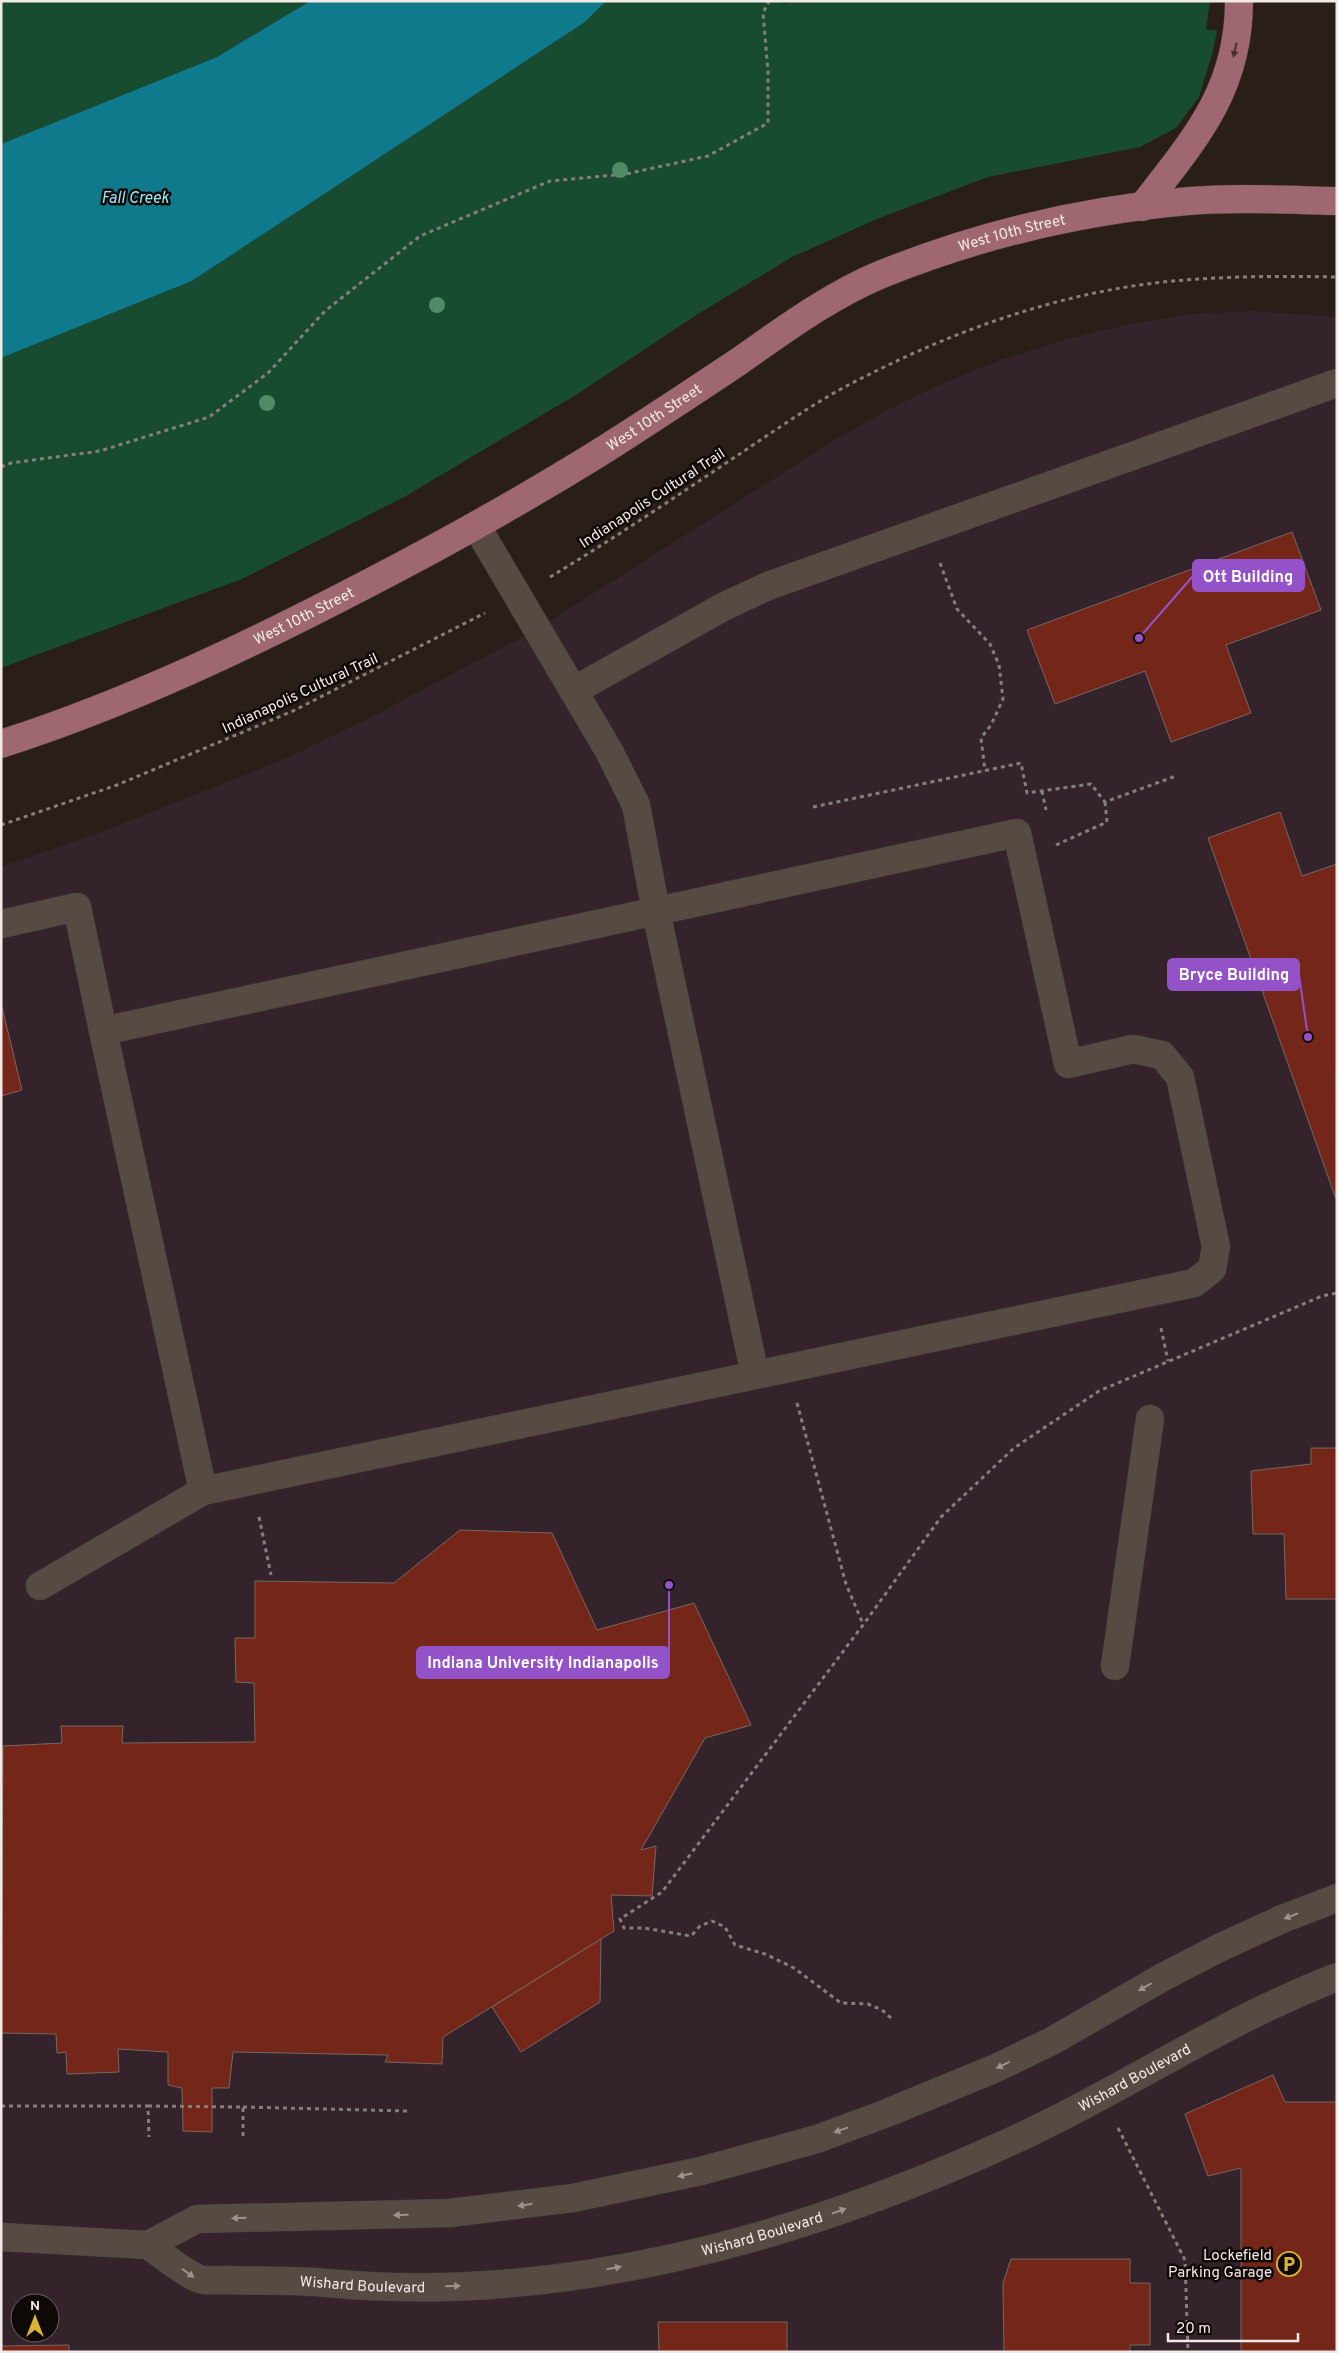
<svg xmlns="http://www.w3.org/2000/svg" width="1338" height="2353" font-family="Overpass,sans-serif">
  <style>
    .education { fill: #34232b; fill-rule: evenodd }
    .green { fill: #184c31 }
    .water { fill: #0e7a8b }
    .building { fill: #742719; stroke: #776763 }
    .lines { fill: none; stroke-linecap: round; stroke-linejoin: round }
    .minor-casing { stroke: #433a36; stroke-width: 29 }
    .major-casing { stroke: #433a36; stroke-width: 29 }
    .path { stroke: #887e79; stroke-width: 3; stroke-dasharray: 4 4; stroke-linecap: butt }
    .minor { stroke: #574a43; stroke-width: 28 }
    .major { stroke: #9e6771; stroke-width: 28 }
    .tree { fill: #4f8b64 }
    .oneway { fill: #482f31 }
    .oneway2 { fill: #9d928c }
    .labels { text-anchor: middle; stroke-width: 5; stroke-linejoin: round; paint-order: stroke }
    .street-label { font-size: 15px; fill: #f2eae6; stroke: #0f0a07 }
    .poi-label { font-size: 15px; fill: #f2eae6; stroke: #0f0a07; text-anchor: end }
    .water-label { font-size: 16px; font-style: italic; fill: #96ebfc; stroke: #0f0a07 }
    .leader { fill: none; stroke: #9352c7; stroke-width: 2 }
    .callout-dot { fill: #9352c7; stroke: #0f0a07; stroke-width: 2 }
    .callout { fill: #9352c7; stroke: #9352c7; stroke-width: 2 }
    .callout-label { font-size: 16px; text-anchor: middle; font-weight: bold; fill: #fff }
  </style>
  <rect width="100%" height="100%" fill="#2a1e18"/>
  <!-- education -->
  <path class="education" d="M1252,311L1337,317V2352H1V867L107,830L285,759L377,714L537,629L835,440L885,411L943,383L1000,360L1068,339L1134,323L1194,314ZM20,2303H50V2333H20Z"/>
  <!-- green -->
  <g class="green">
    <polygon points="1,1 310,1 217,57 1,144"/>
    <polygon points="606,1 788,1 774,13 789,1 1210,1 1206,30 1217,30 1213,51 1199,97 1176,128 1140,147 988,177 877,219 792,257 698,314 579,393 406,496 242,579 1,668 1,358 192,281 585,22"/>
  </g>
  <!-- water -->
  <polygon class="water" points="310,1 606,1 585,22 192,281 1,358 1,144 217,57"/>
  <!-- building -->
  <g class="building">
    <polygon points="1292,532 1321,610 1226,645 1251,713 1171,742 1145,671 1055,704 1027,630"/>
    <polygon points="1280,812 1302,876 1337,864 1336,1199 1208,838"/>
    <polygon points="1,1003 22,1090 1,1096"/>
    <polygon points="1311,1448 1337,1448 1337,1599 1286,1599 1284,1534 1253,1534 1251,1471 1311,1464"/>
    <polygon points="460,1530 552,1533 597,1630 694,1603 751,1725 705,1738 641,1850 656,1846 652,1896 611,1895 614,1931 443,2037 442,2064 385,2062 388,2055 233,2052 229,2088 212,2088 212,2132 183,2131 182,2088 168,2085 168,2052 118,2049 119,2072 67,2074 66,2052 57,2053 56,2034 1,2033 3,1746 62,1743 61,1726 123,1726 122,1743 255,1742 254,1683 236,1682 235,1638 255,1638 255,1581 394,1583"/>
    <polygon points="601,1939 600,2002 521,2052 492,2007"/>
    <polygon points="1273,2075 1285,2102 1337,2102 1337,2352 1241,2352 1241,2168 1208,2176 1185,2114"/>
    <polygon points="1011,2259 1130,2259 1130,2283 1150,2283 1150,2345 1130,2345 1130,2352 1004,2352 1003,2283"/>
    <polygon points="658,2322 787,2322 787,2352 659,2352"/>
    <polygon points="69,2345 69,2352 1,2352 1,2346"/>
  </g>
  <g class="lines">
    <defs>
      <g id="minor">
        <polyline points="477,527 609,751 636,805 656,911 755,1375"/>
        <polyline points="573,691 723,607 768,586 1337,383"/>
        <polyline points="1,924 77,907 103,1031"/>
        <polyline points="40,1586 203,1491 1194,1283 1212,1269 1216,1247 1180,1077 1162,1055 1133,1049 1068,1064 1017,833 103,1031 203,1491"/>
        <polyline points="1115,1666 1150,1419"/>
        <polyline points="1,2237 148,2245 197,2219 450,2213 573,2198 701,2171 817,2139 887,2113 996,2068 1052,2041 1163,1977 1217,1949 1282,1919 1337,1898"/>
        <path id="s1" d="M148,2245C163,2255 178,2269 195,2277C203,2282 216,2280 226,2280C259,2281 294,2280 327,2283C558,2305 794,2240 1003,2145C1117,2094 1220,2022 1337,1977"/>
      </g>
      <g id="major">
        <path d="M1142,207C1194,140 1239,91 1239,1"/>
        <path id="s2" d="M1,744C128,703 248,646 365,585C446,543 525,499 602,451C648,422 693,392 738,362C784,330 829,296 882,274C979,235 1085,210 1189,201C1238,197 1288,200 1337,201"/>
      </g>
    </defs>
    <!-- minor casing -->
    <use href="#minor" class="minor-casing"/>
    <!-- major casing -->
    <use href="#major" class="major-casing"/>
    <!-- path -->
    <g class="path">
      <polyline points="1,467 11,463 100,451 209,417 268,373 325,311 420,236 550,181 626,174 708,156 768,123 768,71 763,13 769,1"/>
      <polyline points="940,563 957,609 990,644 999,665 1003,699 991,725 981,738 985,771"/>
      <path d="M550,577C613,539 674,498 735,457C770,434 805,409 841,389C947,332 1065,289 1185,280C1236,276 1286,276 1337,277"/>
      <polyline points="1042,791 1046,810"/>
      <polyline points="813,807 1021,763 1027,793 1091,784 1105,802 1176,776"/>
      <polyline points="1,825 117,785 293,711 485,613"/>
      <polyline points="1056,845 1107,822 1105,802"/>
      <polyline points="1161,1328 1168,1361"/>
      <polyline points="797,1403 846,1584 863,1624"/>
      <polyline points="259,1517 271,1575"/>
      <polyline points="891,2018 882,2010 868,2004 841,2003 794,1968 765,1954 735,1945 725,1927 712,1921 700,1926 691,1936 644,1928 624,1928 620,1919 662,1892 863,1625 941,1517 1014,1448 1099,1391 1322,1296 1337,1293"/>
      <polyline points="1,2106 148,2106 149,2137"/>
      <polyline points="148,2106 243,2107 243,2138"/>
      <polyline points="243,2107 407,2111"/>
      <polyline points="1118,2128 1185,2260 1188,2352"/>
    </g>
    <!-- minor -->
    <use href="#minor" class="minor"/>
    <!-- major -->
    <use href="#major" class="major"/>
  </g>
  <!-- trees -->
  <g class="tree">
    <circle cx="620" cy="170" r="8"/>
    <circle cx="437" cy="305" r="8"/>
    <circle cx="267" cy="403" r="8"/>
  </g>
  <!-- one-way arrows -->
  <defs><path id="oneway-solid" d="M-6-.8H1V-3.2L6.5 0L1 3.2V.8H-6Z" transform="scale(1.25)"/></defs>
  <use class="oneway" href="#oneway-solid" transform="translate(1235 50) rotate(103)"/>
  <g class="oneway2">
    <use href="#oneway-solid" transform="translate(1291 1916) rotate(159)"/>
    <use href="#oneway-solid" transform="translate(1145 1987) rotate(150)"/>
    <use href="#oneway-solid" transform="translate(1003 2065) rotate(154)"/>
    <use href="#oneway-solid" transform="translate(841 2130) rotate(160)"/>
    <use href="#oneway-solid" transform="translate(685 2175) rotate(167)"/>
    <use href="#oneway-solid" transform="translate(525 2205) rotate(171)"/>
    <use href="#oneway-solid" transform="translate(839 2211) rotate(-19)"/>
    <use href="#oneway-solid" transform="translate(401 2215) rotate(178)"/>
    <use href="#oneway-solid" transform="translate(239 2218) rotate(179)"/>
    <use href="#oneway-solid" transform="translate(614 2268) rotate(-10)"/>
    <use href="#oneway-solid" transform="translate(188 2273) rotate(35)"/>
    <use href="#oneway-solid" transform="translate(453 2286) rotate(-2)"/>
  </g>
  <!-- icons -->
  <defs>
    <symbol id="parking-ring" viewBox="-11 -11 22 22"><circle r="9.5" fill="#0f0a07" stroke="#d8b434" stroke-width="1.5"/><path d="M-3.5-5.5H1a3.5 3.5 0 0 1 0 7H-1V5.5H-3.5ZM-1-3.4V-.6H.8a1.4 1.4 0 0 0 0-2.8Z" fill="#d8b434"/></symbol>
  </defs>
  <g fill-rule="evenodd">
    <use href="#parking-ring" x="1275" y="2250" width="28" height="28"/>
  </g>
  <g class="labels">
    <!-- street labels -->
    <g class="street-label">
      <text dy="5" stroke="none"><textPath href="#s2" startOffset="1138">West 10th Street</textPath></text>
      <text dy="5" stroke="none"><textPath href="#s2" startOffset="732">West 10th Street</textPath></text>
      <text transform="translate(652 498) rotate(-33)" y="5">Indianapolis Cultural Trail</text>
      <text dy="5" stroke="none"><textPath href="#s2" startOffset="329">West 10th Street</textPath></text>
      <text transform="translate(300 693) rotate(-25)" y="5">Indianapolis Cultural Trail</text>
      <text dy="5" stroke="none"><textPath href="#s1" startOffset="1035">Wishard Boulevard</textPath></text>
      <text dy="5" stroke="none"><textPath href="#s1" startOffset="630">Wishard Boulevard</textPath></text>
      <text dy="5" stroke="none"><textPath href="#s1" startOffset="225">Wishard Boulevard</textPath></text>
    </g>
    <!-- poi labels -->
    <g class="poi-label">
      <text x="1272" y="2260">Lockefield<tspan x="1272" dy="17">Parking Garage</tspan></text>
    </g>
    <!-- water labels -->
    <g class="water-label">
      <text x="135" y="203">Fall Creek</text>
    </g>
  </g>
  <!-- callouts -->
  <path class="leader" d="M1139 638L1193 576M1308 1037L1299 975M669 1585L669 1663"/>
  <g class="callout-dot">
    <circle cx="1139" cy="638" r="5"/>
    <circle cx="1308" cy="1037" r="5"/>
    <circle cx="669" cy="1585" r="5"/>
  </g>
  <g class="callout">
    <rect x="1193" y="560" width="111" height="31" rx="5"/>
    <rect x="1168" y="959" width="131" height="31" rx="5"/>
    <rect x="417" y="1647" width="252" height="31" rx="5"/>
  </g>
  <g class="callout-label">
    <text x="1248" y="582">Ott Building</text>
    <text x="1234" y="980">Bryce Building</text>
    <text x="543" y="1668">Indiana University Indianapolis</text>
  </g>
  <!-- border -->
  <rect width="1338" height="2353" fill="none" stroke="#f2eae6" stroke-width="5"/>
  <!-- north arrow -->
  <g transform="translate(35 2318)"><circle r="24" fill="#0f0a07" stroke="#6a6460"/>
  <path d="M0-4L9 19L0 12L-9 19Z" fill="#d8b434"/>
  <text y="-8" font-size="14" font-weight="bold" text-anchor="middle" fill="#f2eae6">N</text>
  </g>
  <!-- scale -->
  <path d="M1168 2333v8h130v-8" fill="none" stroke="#f2eae6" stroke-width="2.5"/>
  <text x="1176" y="2333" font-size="15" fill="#f2eae6" stroke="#0f0a07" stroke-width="4" paint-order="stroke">20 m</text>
</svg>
